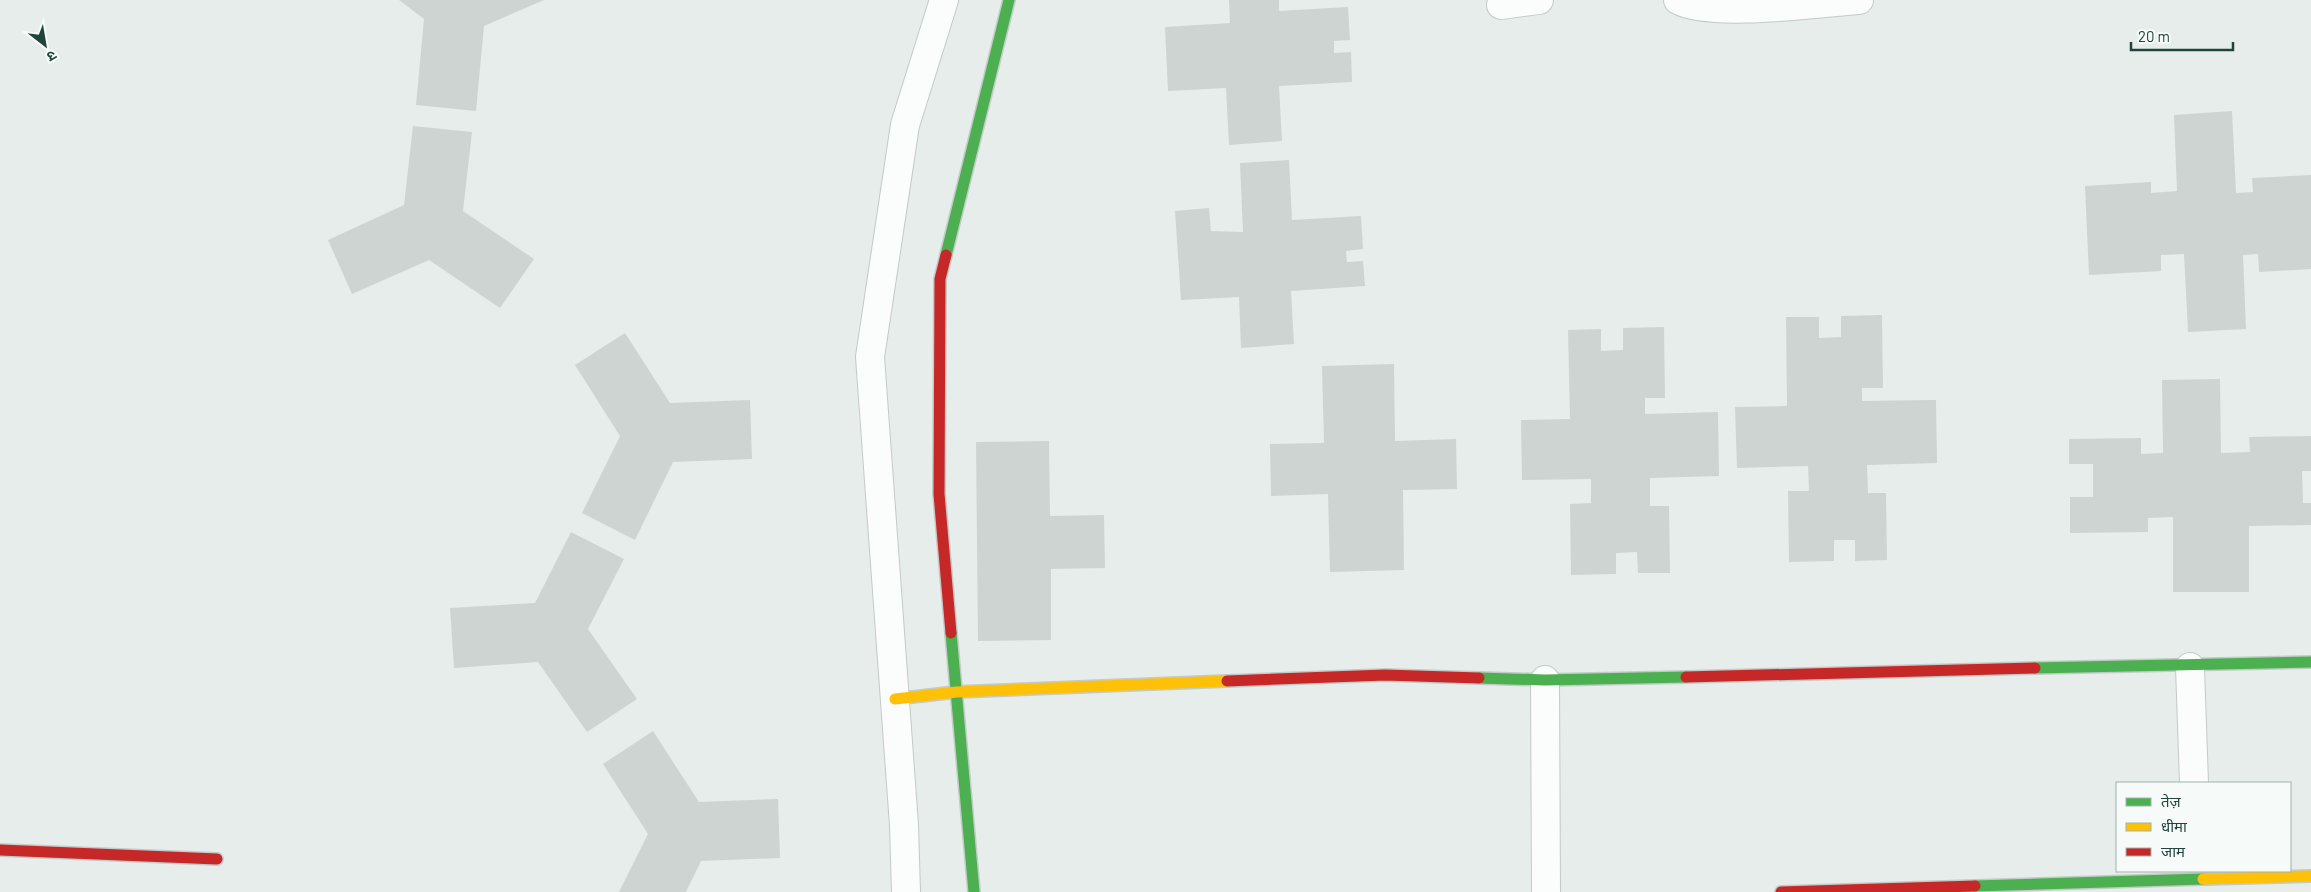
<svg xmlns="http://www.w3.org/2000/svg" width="2311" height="892" font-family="Barlow,'Noto Sans Devanagari',sans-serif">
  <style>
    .building { fill: #ced4d2 }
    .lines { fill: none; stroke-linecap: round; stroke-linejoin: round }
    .street-casing { stroke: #c4cac8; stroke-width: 30 }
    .fast-casing { stroke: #c2cbc8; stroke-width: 14 }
    .slow-casing { stroke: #c2cbc8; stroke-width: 14 }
    .jam-casing { stroke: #c2cbc8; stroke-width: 14 }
    .street { stroke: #fbfcfc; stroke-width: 28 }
    .fast { stroke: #4caf50; stroke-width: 11 }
    .slow { stroke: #ffc107; stroke-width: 11 }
    .jam { stroke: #c62828; stroke-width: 11 }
  </style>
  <rect width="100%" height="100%" fill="#e7edea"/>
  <!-- building -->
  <g class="building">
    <polygon points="399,0 544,0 484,26 476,111 416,105 424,19"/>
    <polygon points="1229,0 1279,0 1279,11 1348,7 1350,40 1334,41 1334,53 1351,52 1352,82 1279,86 1282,141 1229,145 1226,88 1168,91 1165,27 1230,23"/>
    <polygon points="2232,111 2236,193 2253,192 2252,178 2311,175 2311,269 2259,272 2258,254 2243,255 2246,329 2188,332 2184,254 2161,255 2161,271 2089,275 2085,186 2151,182 2151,193 2177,191 2174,115"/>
    <polygon points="413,126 472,132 463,211 534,259 500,308 429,260 352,294 328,240 404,205"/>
    <polygon points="1289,160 1292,220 1361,216 1363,249 1346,251 1347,262 1363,261 1365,286 1291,291 1294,344 1241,348 1239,297 1181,300 1175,211 1209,208 1211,231 1243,232 1240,163"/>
    <polygon points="1882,315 1883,388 1862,388 1862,401 1936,400 1937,463 1867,465 1868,493 1886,493 1887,560 1855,561 1855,540 1834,540 1834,561 1789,562 1788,491 1809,491 1808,466 1737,468 1735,407 1787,406 1786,317 1819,317 1819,338 1841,337 1841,316"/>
    <polygon points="1664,327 1665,398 1645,398 1645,414 1718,412 1719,476 1650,478 1650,506 1669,506 1670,573 1638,573 1637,552 1616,553 1616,574 1571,575 1570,504 1591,503 1591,479 1522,480 1521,420 1570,419 1568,330 1601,329 1601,351 1623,350 1623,328"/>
    <polygon points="625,333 670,403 750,400 752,459 673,462 635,540 582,513 620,436 575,365"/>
    <polygon points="1394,364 1395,441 1456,439 1457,489 1403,490 1404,570 1330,572 1328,494 1271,496 1270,444 1324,443 1322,366"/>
    <polygon points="2220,379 2221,453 2250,452 2249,437 2311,436 2311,471 2302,471 2303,503 2311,503 2311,525 2249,526 2249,592 2173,592 2173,517 2148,518 2148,532 2070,533 2070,497 2093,497 2093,464 2069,464 2069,439 2141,438 2141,454 2163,453 2162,380"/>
    <polygon points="1049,441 1050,516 1104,515 1105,568 1051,569 1051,640 978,641 976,442"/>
    <polygon points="571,532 624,559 588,629 637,699 587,732 538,662 454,668 450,608 535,603"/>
    <polygon points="653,731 699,802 778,799 780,858 701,861 686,892 619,892 648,834 603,764"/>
  </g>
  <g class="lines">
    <defs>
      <g id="street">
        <path d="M1678,0C1709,18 1819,3 1859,0"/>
        <polyline points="1501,5 1539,0"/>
        <polyline points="2190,667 2194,783"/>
        <polyline points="1545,680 1546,892"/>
        <polyline points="906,892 904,825 870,357 905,125 944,0"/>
      </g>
      <g id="fast">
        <polyline points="946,255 1009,0"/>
        <polyline points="951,633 974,892"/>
        <polyline points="2035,668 2311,662"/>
        <polyline points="1479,678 1545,680 1686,677"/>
        <polyline points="1975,886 2203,879"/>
      </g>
      <g id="slow">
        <polyline points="895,699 956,692 1227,681"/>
        <polyline points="2203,879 2311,876"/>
      </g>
      <g id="jam">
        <polyline points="946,255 940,279 939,494 951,633"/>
        <polyline points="1686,677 2035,668"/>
        <polyline points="1227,681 1385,675 1479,678"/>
        <polyline points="0,850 217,859"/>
        <polyline points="1781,892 1975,886"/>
      </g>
    </defs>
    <!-- street casing -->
    <use href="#street" class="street-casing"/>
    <!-- fast casing -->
    <use href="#fast" class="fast-casing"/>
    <!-- slow casing -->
    <use href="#slow" class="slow-casing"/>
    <!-- jam casing -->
    <use href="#jam" class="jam-casing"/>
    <!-- street -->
    <use href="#street" class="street"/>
    <!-- fast -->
    <use href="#fast" class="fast"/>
    <!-- slow -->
    <use href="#slow" class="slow"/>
    <!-- jam -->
    <use href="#jam" class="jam"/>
  </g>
  <!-- legend -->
  <rect x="2116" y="782" width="175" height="90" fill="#f6fbf9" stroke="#a1b1ad"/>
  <rect x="2126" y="798" width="25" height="8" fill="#4caf50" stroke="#a1b1ad"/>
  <text x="2161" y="807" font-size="15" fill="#22433c">तेज़</text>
  <rect x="2126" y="823" width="25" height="8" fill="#ffc107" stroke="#a1b1ad"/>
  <text x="2161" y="832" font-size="15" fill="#22433c">धीमा</text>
  <rect x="2126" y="848" width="25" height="8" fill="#c62828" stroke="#a1b1ad"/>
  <text x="2161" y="857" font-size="15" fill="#22433c">जाम</text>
  <!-- north arrow -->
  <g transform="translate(45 45) rotate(149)" stroke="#f6fbf9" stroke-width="4" paint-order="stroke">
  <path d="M0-4L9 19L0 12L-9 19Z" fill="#22433c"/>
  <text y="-8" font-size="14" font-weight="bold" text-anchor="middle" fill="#22433c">उ</text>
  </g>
  <!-- scale -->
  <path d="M2131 42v8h102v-8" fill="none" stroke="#22433c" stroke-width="2.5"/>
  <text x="2138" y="42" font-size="15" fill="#22433c" stroke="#f6fbf9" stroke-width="4" paint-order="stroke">20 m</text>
</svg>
